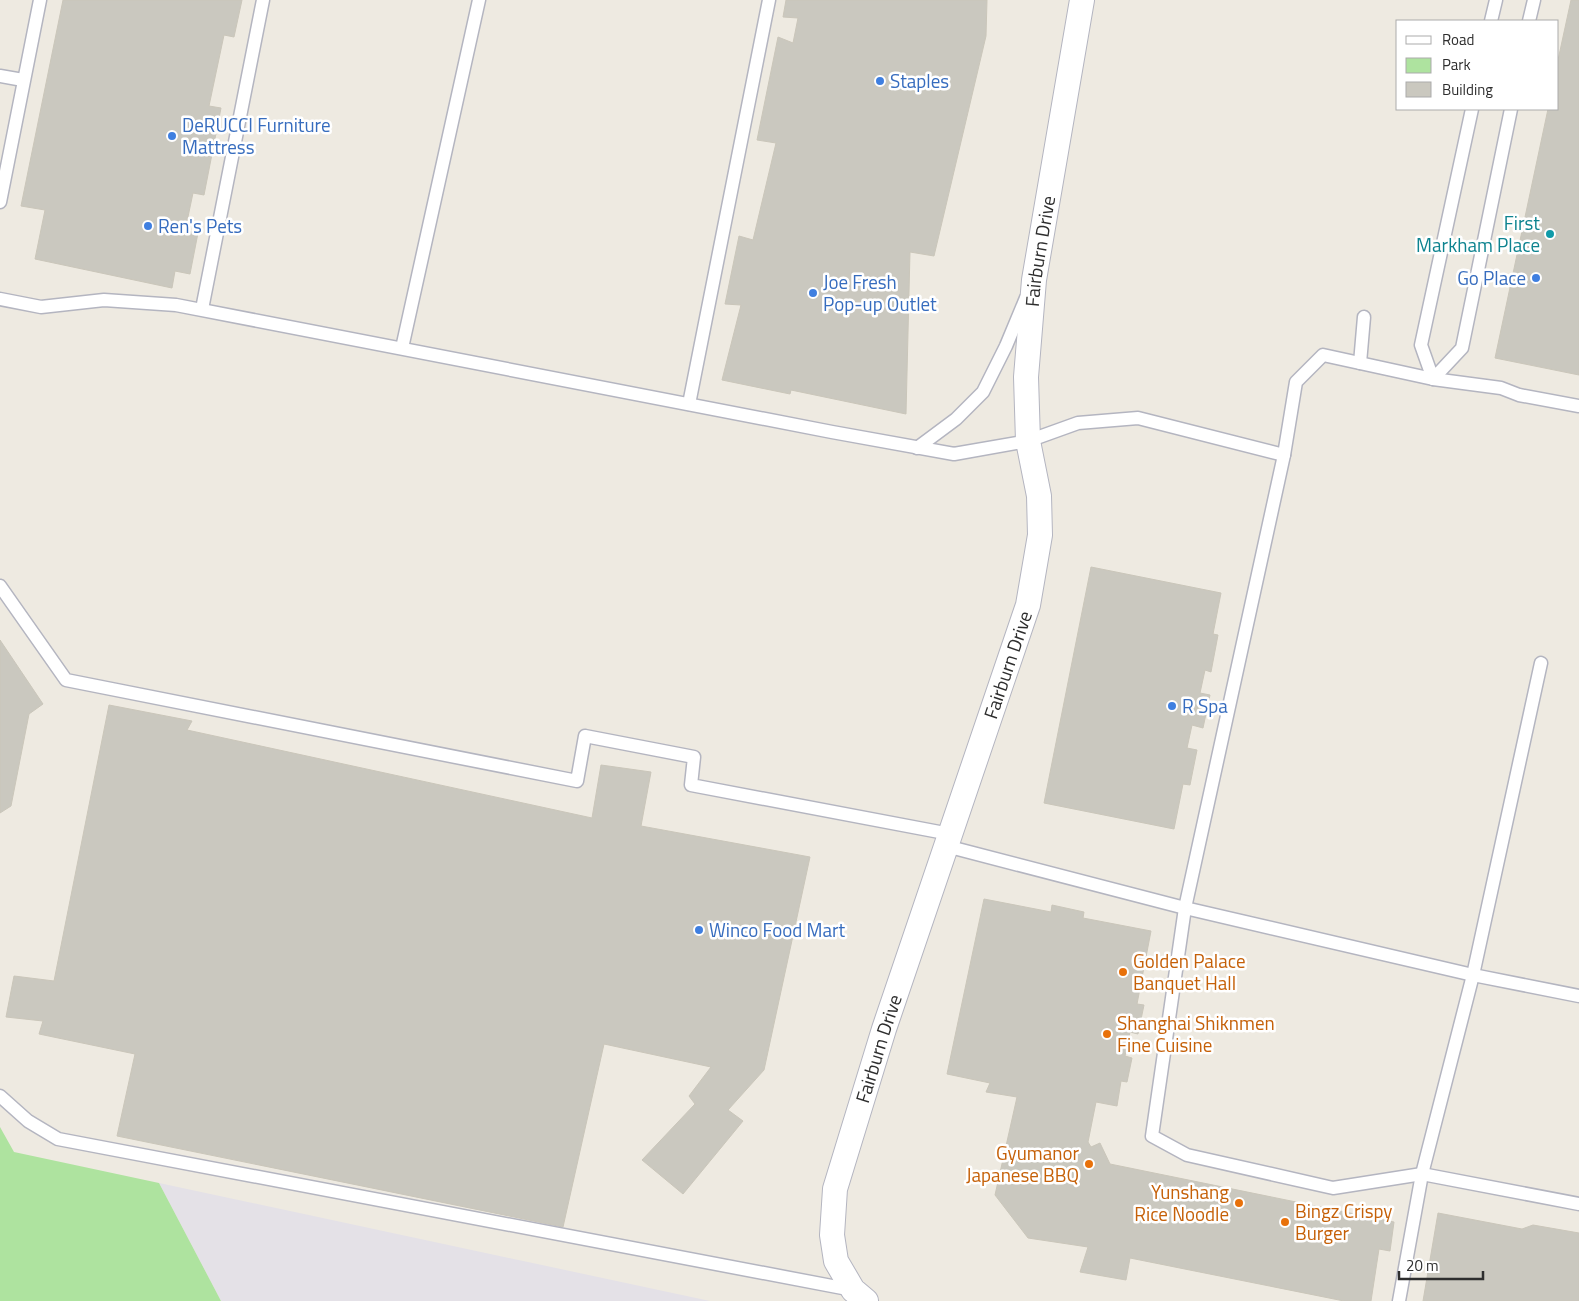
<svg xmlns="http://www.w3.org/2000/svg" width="1579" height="1301" font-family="'Titillium Web',sans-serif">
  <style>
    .industrial { fill: #e4e1e7 }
    .green { fill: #aee39f }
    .building { fill: #cac8bf; stroke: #cac6ba }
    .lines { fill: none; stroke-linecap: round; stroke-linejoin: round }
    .service-casing { stroke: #b4b5c0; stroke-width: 15 }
    .minor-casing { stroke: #b4b5c0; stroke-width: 26 }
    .service { stroke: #fff; stroke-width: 12 }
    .minor { stroke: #fff; stroke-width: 24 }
    .shop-dot { fill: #3f7fe0; stroke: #fff; stroke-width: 2 }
    .culture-dot { fill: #0f9aa8; stroke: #fff; stroke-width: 2 }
    .food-dot { fill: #e8710a; stroke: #fff; stroke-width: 2 }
    .labels { text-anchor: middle; stroke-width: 5; stroke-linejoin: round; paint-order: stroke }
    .shop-label { font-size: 19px; fill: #366cbe; stroke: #fff; text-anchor: start }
    .culture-label { font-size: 19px; fill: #0d838f; stroke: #fff; text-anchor: end }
    .street-label { font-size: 19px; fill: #2e2e2e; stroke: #fff }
    .food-label { font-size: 19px; fill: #c56008; stroke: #fff; text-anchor: start }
  </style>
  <rect width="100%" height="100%" fill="#eeeae1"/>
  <!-- industrial -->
  <polygon class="industrial" points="159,1183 710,1301 221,1301"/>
  <!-- green -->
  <polygon class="green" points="0,1127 14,1152 159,1183 221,1301 0,1301"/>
  <!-- building -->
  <g class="building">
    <polygon points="63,0 242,0 234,37 224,35 209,106 221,108 204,195 193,193 185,231 198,233 190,274 175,271 172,288 35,259 45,210 21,206"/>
    <polygon points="786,0 987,0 986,36 934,256 910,252 906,414 791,390 790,394 722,380 741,305 725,304 739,236 753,240 776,143 757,140 778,37 793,43 798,18 783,17"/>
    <polygon points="1571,0 1579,0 1579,375 1495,358 1548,109 1558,109 1558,60"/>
    <polygon points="1091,567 1221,593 1213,634 1218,635 1211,672 1205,670 1200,693 1210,695 1203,728 1192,725 1187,748 1197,750 1190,785 1183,784 1174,829 1044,803"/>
    <polygon points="0,640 43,704 29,714 11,806 0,813"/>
    <polygon points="109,705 192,721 187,730 592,818 601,765 651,772 641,826 810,857 764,1070 728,1110 743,1121 683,1194 642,1160 695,1104 689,1096 711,1067 604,1044 563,1227 117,1136 135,1054 39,1034 43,1021 6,1017 14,976 54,981"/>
    <polygon points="984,899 1051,912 1052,905 1084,912 1083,918 1151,931 1137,1004 1144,1005 1138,1034 1130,1032 1125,1056 1132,1058 1127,1082 1121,1081 1117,1106 1096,1102 1088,1142 1091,1147 1100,1143 1110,1164 1394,1222 1390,1251 1379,1249 1371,1301 1344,1301 1130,1258 1126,1280 1080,1272 1088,1247 1028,1238 995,1195 1017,1097 986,1092 990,1083 947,1074"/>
    <polygon points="1438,1213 1522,1229 1533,1225 1579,1233 1579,1301 1423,1301"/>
  </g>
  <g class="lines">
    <defs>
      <g id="service">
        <polyline points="1491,21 1496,0"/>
        <polyline points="1529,21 1534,0"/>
        <polyline points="0,76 23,80"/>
        <polyline points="1472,109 1421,345 1433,379 1462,348 1511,109"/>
        <polyline points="0,202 40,0"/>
        <polyline points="0,299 41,307 104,300 176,305 832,432 954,454 1028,441 1078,423 1138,418 1284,455"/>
        <polyline points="202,309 263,0"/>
        <polyline points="402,348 479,0"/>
        <polyline points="1360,363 1364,317"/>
        <polyline points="689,404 769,0"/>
        <polyline points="1579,406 1519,395 1501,388 1433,379 1323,355 1296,382 1284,455 1185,908 1152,1136 1187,1155 1333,1188 1422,1174 1579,1204"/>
        <polyline points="917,448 956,419 983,392 1006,346 1026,298"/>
        <polyline points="0,586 66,680 577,781 585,736 694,757 691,785 950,834"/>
        <polyline points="946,846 1185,908 1473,975 1579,996"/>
        <polyline points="0,1096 28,1121 58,1139 853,1290"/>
        <polyline points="1399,1301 1422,1174 1473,975 1541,663"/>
      </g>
      <g id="minor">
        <path id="s1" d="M866,1301L853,1290L836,1261L832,1235L835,1189L884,1029L1028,605L1040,535L1039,496L1028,441L1026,377L1034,280L1082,0"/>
      </g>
    </defs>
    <!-- service casing -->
    <use href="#service" class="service-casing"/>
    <!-- minor casing -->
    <use href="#minor" class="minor-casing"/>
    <!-- service -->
    <use href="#service" class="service"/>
    <!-- minor -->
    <use href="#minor" class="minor"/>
  </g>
  <!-- markers -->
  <g class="shop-dot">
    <circle cx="880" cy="81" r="5"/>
    <circle cx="172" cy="136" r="5"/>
    <circle cx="148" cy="226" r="5"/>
    <circle cx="1536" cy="278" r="5"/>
    <circle cx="813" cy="293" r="5"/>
    <circle cx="1172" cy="706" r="5"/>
    <circle cx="699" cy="930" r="5"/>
  </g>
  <circle class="culture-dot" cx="1550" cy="234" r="5"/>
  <g class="food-dot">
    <circle cx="1123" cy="972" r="5"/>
    <circle cx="1107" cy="1034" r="5"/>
    <circle cx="1089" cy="1164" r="5"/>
    <circle cx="1239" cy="1203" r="5"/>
    <circle cx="1285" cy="1222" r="5"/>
  </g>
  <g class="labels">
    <!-- shop labels -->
    <g class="shop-label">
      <text x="890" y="88">Staples</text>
      <text x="182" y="132">DeRUCCI Furniture<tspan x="182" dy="22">Mattress</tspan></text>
      <text x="158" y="233">Ren's Pets</text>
      <text x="1526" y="285" text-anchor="end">Go Place</text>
      <text x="823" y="289">Joe Fresh<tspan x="823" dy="22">Pop-up Outlet</tspan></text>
      <text x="1182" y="713">R Spa</text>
      <text x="709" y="937">Winco Food Mart</text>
    </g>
    <!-- culture labels -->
    <g class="culture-label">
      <text x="1540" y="230">First<tspan x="1540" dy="22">Markham Place</tspan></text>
    </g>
    <!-- street labels -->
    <g class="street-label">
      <text dy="7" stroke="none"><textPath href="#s1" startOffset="1095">Fairburn Drive</textPath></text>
      <text dy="7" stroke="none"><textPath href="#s1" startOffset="675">Fairburn Drive</textPath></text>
      <text dy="7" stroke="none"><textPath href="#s1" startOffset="270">Fairburn Drive</textPath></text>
    </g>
    <!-- food labels -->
    <g class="food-label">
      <text x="1133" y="968">Golden Palace<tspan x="1133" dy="22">Banquet Hall</tspan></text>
      <text x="1117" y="1030">Shanghai Shiknmen<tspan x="1117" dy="22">Fine Cuisine</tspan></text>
      <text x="1079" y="1160" text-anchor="end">Gyumanor<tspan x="1079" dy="22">Japanese BBQ</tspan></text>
      <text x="1229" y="1199" text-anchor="end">Yunshang<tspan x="1229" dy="22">Rice Noodle</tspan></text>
      <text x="1295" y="1218">Bingz Crispy<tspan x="1295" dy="22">Burger</tspan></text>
    </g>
  </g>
  <!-- legend -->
  <rect x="1396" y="20" width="162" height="90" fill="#ffffff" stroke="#ababab"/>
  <rect x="1406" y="36" width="25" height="8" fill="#ffffff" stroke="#ababab"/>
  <text x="1442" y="45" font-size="15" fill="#2e2e2e">Road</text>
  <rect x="1406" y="58" width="25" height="15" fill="#aee39f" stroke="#ababab"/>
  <text x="1442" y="70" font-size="15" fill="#2e2e2e">Park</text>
  <rect x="1406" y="82" width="25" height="15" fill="#cac8bf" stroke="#ababab"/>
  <text x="1442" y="95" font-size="15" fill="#2e2e2e">Building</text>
  <!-- scale -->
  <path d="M1399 1271v8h84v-8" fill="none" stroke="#2e2e2e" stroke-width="2.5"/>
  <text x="1406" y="1271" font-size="15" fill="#2e2e2e" stroke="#ffffff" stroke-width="4" paint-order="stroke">20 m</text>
</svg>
